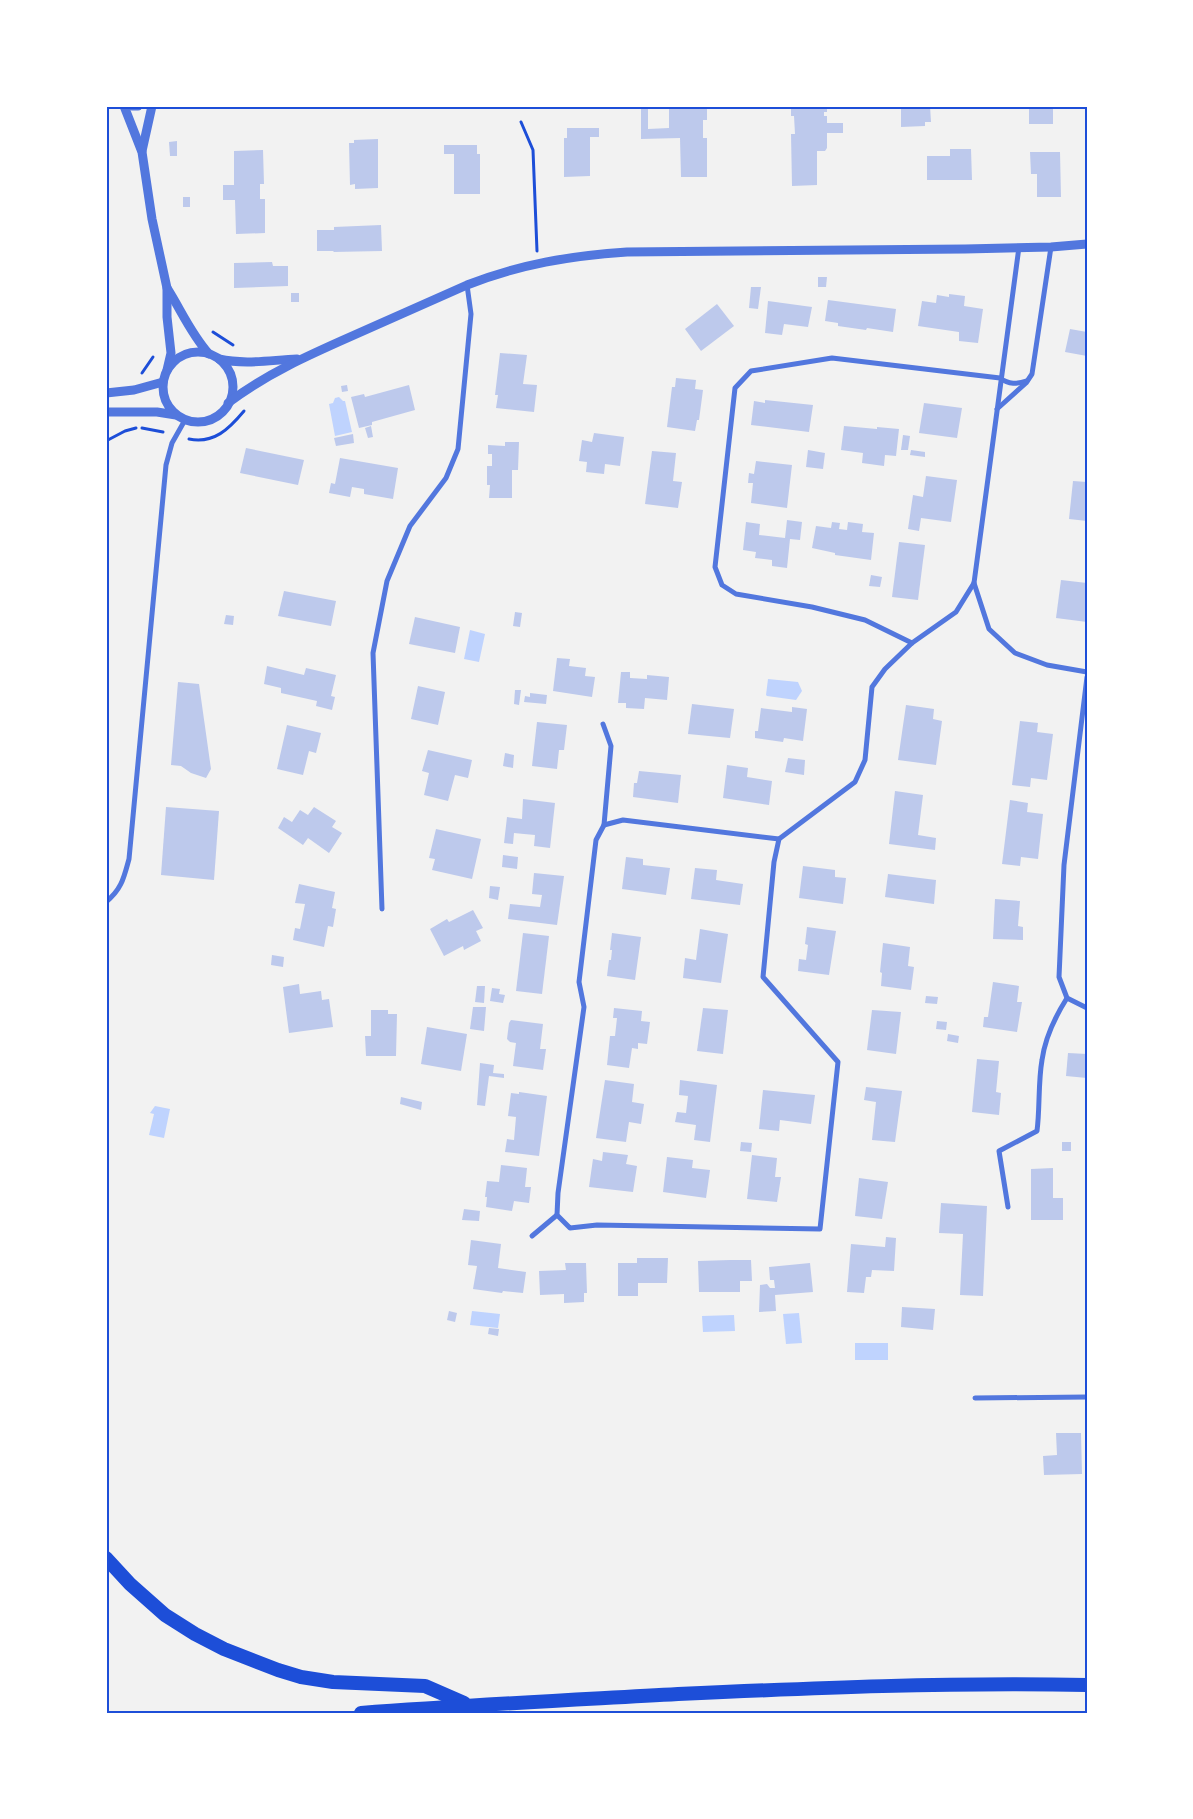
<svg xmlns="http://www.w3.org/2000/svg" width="1193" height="1819" font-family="Lato,sans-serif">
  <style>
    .water { fill: #bfd3fe }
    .building { fill: #bdc9ec }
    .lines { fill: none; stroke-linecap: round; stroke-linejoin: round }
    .path { stroke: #1d4ed8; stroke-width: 3 }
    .minor { stroke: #5277de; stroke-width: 5 }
    .tertiary { stroke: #5277de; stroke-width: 9 }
    .trunk { stroke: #1d4ed8; stroke-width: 14 }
    .neatline { fill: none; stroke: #1d4ed8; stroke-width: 2 }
  </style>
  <rect width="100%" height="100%" fill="#f2f2f2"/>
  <!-- water -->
  <g class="water">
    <polygon points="339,397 343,401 345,401 352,432 335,436 329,404 333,403 335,398"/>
    <polygon points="470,630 485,634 479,662 464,659"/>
    <polygon points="768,679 798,682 802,691 796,700 767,696 766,695"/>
    <polygon points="155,1106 170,1109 164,1138 149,1135 154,1114 150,1113"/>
    <polygon points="472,1311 500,1314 498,1328 470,1325"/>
    <polygon points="799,1313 802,1343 786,1344 783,1314"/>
    <polygon points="734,1315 735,1331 703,1332 702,1316"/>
    <rect x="855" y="1343" width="33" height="17"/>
  </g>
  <!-- building -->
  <g class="building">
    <polygon points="669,106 707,106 707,120 703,120 703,138 707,138 707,177 681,177 680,138 641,139 641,109 648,109 648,129 669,128"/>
    <polygon points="791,106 827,106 827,112 824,112 824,116 827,116 827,123 843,123 843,133 827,133 827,148 825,151 817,151 817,185 792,186 791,134 795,134 794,116 791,116"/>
    <polygon points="901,106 930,106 931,122 925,122 925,126 901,127"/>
    <rect x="1029" y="106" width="24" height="18"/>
    <polygon points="567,128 599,128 599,137 590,137 590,176 564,177 564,138 567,138"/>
    <polygon points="378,139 378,188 355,189 355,184 350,185 349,143 354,143 354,140"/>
    <polygon points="177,141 177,156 170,156 169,142"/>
    <polygon points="444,145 477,145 477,154 480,154 480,194 454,194 454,154 444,154"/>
    <polygon points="950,149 971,149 972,180 927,180 927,156 950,156"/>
    <polygon points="263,150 264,184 260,184 260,199 265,199 265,233 236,234 235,200 223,200 223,185 234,185 234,151"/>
    <polygon points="1030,152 1060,152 1061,197 1037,197 1037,174 1031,174"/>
    <rect x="183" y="197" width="7" height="10"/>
    <polygon points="381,225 382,251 333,252 334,251 317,251 317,230 334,230 334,227"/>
    <polygon points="272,262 273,266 288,266 288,286 234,288 234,263"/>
    <polygon points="818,277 827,277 826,287 818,287"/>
    <polygon points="751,287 761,287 758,309 749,308"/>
    <rect x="291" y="293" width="8" height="9"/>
    <polygon points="949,294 965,296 964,306 983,309 978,343 959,341 959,332 918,326 922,301 936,303 937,295 949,297"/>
    <polygon points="828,300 896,309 893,332 867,328 866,330 838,326 838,323 825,321"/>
    <polygon points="768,301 812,307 808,327 784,324 782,335 765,333"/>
    <polygon points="717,304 734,326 701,351 685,329"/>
    <polygon points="1070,329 1087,332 1087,356 1065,352"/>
    <polygon points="500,353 527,355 523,384 537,385 534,412 496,408 498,395 495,395"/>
    <polygon points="676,378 696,380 695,389 703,390 699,420 697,420 695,431 667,427 672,387 675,387"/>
    <polygon points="347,385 348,391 342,392 341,386"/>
    <polygon points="409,385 415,410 372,422 372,425 359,428 351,397 364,394 365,397"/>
    <polygon points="765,400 813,405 809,432 751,425 754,401 765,403"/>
    <polygon points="924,403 962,408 957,438 919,433"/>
    <polygon points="371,426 373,437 368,438 365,428"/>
    <polygon points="844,426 877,429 877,427 899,429 896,456 885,455 884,466 862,463 863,453 841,450"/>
    <polygon points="594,433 624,437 620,466 605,464 604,474 586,472 587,462 579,461 582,440 592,442"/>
    <polygon points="353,434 354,443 336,446 334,438"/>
    <polygon points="903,435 910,436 908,450 901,450"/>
    <polygon points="505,442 519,442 518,470 512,470 512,498 489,498 490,485 487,485 487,466 492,466 492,454 488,454 488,445 505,446"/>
    <polygon points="246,448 304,460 298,485 240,473"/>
    <polygon points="808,450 825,453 823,469 806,467"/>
    <polygon points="911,450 925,452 925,457 910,455"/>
    <polygon points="652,451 676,453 673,481 682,482 678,508 645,504"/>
    <polygon points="340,458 398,468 393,499 364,494 364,489 352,487 350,497 329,493 331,483 335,484"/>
    <polygon points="756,461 792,465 787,508 751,503 753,483 748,483 749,473 754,474"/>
    <polygon points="926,476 957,480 951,522 921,518 919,531 908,529 913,495 923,497"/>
    <polygon points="1073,481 1087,482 1087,521 1069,519"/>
    <polygon points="787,520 802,522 800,540 790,539 787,568 772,566 772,560 755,558 756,552 743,550 746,522 760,524 759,535 785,538"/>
    <polygon points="832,522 840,523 839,529 847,530 848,522 863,524 862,532 874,533 871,560 835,555 835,553 812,548 816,526 831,528"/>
    <polygon points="899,542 925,545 918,600 892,597"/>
    <polygon points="871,575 882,577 880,587 869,586"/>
    <polygon points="1061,580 1087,583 1087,622 1056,618"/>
    <polygon points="284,591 336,601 331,626 278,616"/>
    <polygon points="515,612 522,613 520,627 513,626"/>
    <polygon points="226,615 234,616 233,625 224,624"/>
    <polygon points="415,617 460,627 455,653 409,644"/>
    <polygon points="557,658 570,659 569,666 586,668 585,676 595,677 592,697 553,691"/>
    <polygon points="267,666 304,675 306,668 336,675 331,696 335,697 332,710 316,706 317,701 281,693 281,688 264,684"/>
    <polygon points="621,672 630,672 630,678 647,679 647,675 669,677 667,700 645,698 644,709 626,708 626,703 618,703"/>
    <polygon points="178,682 199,684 211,769 206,778 191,773 181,766 171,765"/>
    <polygon points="418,686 445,692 438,725 411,719"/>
    <polygon points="515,690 521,690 519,705 514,704"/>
    <polygon points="530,693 547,695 546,704 524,702 525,696 530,697"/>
    <polygon points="692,704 734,709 730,738 688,734"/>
    <polygon points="906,705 934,709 933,719 942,721 936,765 898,760"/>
    <polygon points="792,707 807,709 803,741 784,738 783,742 755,738 755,731 758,731 761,708 792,712"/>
    <polygon points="1020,721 1038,723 1037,732 1053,734 1047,780 1031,778 1030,787 1012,785"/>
    <polygon points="537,722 567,725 564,750 559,750 557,769 532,766"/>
    <polygon points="287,725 321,733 316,753 309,751 303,775 277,769"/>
    <polygon points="428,750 472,760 468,778 455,775 448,801 424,795 429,773 422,771"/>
    <polygon points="505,753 514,755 513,768 503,766"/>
    <polygon points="788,758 805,760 804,775 785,772"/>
    <polygon points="727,765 748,768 747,777 772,781 769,805 723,798"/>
    <polygon points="639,771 681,775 678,803 633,797 634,783 637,783"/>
    <polygon points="895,791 923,795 918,835 936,838 935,850 889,844"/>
    <polygon points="523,799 555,803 550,848 534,846 535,835 524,834 514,833 513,844 504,843 507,817 522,819"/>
    <polygon points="1010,800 1028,803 1027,812 1043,814 1038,859 1021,857 1020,866 1002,864"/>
    <polygon points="166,807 219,811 214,880 161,875"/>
    <polygon points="314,807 336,821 332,827 342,833 329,853 308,838 303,845 278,828 284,817 292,822 300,810 308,815"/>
    <polygon points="436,829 481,839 472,879 432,870 435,859 429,858"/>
    <polygon points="503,855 518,857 517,869 502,867"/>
    <polygon points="626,857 643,859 643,865 670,868 666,895 622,889"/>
    <polygon points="803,866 835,870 835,877 846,878 843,904 799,898"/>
    <polygon points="695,868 717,870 716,880 743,884 740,905 691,899"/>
    <polygon points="534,873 564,876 557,925 508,919 510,904 540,907 542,895 532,894"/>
    <polygon points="888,874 936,880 934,904 885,897"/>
    <polygon points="299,884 335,892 332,908 336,909 333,927 328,926 324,947 293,940 295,928 300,929 305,904 295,903"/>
    <polygon points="490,886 500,887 498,900 489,898"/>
    <polygon points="995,899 1020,901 1018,926 1023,927 1023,940 993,939"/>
    <polygon points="473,910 483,928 476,931 481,941 464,950 463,946 444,956 430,929 447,919 449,922"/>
    <polygon points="807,927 836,931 829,975 798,971 799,959 806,960 808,945 805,944"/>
    <polygon points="700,929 728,934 721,983 683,978 685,958 696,960"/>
    <polygon points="523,933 549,936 542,994 516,991"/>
    <polygon points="612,933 641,937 635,980 607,976 609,960 611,960 612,950 610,950"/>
    <polygon points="883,943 910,947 908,966 914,967 911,990 881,986 882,973 880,972"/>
    <polygon points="272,955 284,957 283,967 271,965"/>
    <polygon points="993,982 1019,986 1017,1002 1022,1002 1017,1032 983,1027 984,1017 988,1017"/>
    <polygon points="299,984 300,994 321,991 322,1000 329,999 333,1027 289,1033 283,987"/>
    <polygon points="477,986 485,986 484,1003 475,1002"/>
    <polygon points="492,988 500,989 499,994 505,995 503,1003 490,1001"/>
    <polygon points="926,996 938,997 937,1004 925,1003"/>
    <polygon points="473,1007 486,1007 484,1031 470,1029"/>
    <polygon points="614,1008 642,1011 641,1021 650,1022 647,1044 638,1043 638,1049 632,1048 629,1068 607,1065 610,1036 615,1036 617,1018 613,1018"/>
    <polygon points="703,1008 728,1010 723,1054 697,1051"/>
    <polygon points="371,1010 388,1010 388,1014 397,1014 396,1056 366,1056 365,1036 371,1036"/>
    <polygon points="872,1010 901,1012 896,1054 867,1050"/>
    <polygon points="511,1020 543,1024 540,1049 546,1049 543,1070 513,1066 516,1043 510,1042 507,1039 509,1023"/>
    <polygon points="937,1021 947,1022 946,1030 936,1029"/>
    <polygon points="427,1027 467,1034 461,1071 421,1064"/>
    <polygon points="948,1034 959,1036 958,1043 947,1041"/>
    <polygon points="1068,1053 1087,1054 1087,1078 1066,1076"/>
    <polygon points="977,1059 999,1061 996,1092 1001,1093 999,1115 972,1112"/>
    <polygon points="480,1063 494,1065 493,1073 504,1074 504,1078 489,1076 485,1106 477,1105"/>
    <polygon points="605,1080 634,1084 632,1102 644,1104 641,1124 629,1122 626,1142 596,1138"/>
    <polygon points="680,1080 717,1085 710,1142 694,1140 696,1125 675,1122 677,1112 686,1113 688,1096 679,1095"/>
    <polygon points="866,1087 902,1091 895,1142 872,1140 876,1102 864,1100"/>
    <polygon points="763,1090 815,1095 811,1124 780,1120 779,1131 759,1129"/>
    <polygon points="519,1092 547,1096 539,1156 505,1152 507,1139 514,1140 516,1117 508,1116 511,1093 519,1094"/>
    <polygon points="401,1097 422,1102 421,1110 400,1104"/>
    <polygon points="741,1142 752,1143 751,1152 740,1151"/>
    <rect x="1062" y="1142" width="9" height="9"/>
    <polygon points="603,1152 628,1155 626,1164 637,1166 633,1192 589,1187 593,1159 602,1161"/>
    <polygon points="752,1155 777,1158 775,1177 781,1177 777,1202 747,1199"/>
    <polygon points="667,1157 693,1160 692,1168 710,1170 706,1198 663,1192"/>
    <polygon points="501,1165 527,1168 525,1187 531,1187 529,1203 514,1201 512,1211 486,1207 487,1197 485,1197 487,1181 499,1182"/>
    <polygon points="1053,1168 1053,1198 1063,1198 1063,1220 1031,1220 1031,1169"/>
    <polygon points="859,1178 888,1182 882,1219 855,1216"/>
    <polygon points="941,1203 987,1206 983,1296 960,1295 963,1234 939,1233"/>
    <polygon points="464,1209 480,1211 479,1221 462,1220"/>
    <polygon points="886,1237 896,1238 894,1271 872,1270 871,1277 866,1277 864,1293 847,1292 851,1244 885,1247"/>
    <polygon points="471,1240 501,1244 498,1268 526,1272 523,1293 503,1291 502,1293 473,1289 477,1266 468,1265"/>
    <polygon points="637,1258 668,1258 667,1283 638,1283 638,1296 618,1296 618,1263 637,1263"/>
    <polygon points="730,1260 751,1260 752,1281 740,1281 740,1292 699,1292 698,1261"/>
    <polygon points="565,1263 586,1263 587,1293 584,1293 584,1302 564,1303 564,1294 540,1295 539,1271 566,1270"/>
    <polygon points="810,1263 813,1292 775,1295 776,1311 759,1312 760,1285 767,1284 770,1288 775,1288 774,1280 770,1280 769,1267"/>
    <polygon points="902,1307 935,1309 933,1330 901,1327"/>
    <polygon points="449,1311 457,1313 455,1322 447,1320"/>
    <polygon points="489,1328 499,1329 498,1336 488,1334"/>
    <polygon points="1056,1433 1081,1433 1082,1474 1044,1475 1043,1456 1057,1455"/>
  </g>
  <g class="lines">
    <!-- path -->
    <g class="path">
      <polyline points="521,122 533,150 537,251"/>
      <polyline points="213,332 233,345"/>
      <polyline points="142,373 153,357"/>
      <polyline points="142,428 163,432"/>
      <path d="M189,439C214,444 229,429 244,411"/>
      <polyline points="106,441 125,431 136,428"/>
    </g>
    <!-- minor -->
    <g class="minor">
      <polyline points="997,409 1026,383 1032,374 1051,247"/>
      <polyline points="974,583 989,629 1015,653 1047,665 1087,672"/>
      <path d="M912,643L865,620L812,607L736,594L722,585L715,567L735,388L751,371L832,358L1000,378C1009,385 1017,384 1027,381"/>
      <polyline points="1087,677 1064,865 1059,977 1067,998 1087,1008"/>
      <polyline points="603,724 611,746 604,825 596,840 579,982 584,1007 558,1193 557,1215 570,1228 597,1225 820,1229 838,1062 763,977 774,862 779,839 855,782 865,760 872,687 885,669 912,643 956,612 974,583 1019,247"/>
      <polyline points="604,825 623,820 779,839"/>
      <path d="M106,902C122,889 124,877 129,859L166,465L172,443L185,420"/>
      <polyline points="382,909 373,653 387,581 410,526 446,478 458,449 471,314 467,285"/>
      <path d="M1008,1207L999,1151L1037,1131C1040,1108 1038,1083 1042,1060C1045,1038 1055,1017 1067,998"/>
      <polyline points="532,1236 557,1215"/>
      <polyline points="975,1398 1087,1397"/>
    </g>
    <!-- tertiary -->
    <g class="tertiary">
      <polyline points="124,106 142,152 152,219 167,288 167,317 171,353 167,370"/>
      <polyline points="132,106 138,106"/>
      <polyline points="142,151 152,106"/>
      <path d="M167,288C181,310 191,334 209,354"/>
      <circle cx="198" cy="387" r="35"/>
      <path d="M219,359C245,365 271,360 297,359"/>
      <polyline points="106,393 134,390 163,382"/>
      <path d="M228,403C266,374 309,355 352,336C390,319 428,302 467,285C521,264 569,256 627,252L965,249L1051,247L1087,244"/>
      <polyline points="106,412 157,412 176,415"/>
    </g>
    <!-- trunk -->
    <g class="trunk">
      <polyline points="106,1558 130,1584 165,1615 195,1634 224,1649 278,1670 301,1677 333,1682 425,1686 464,1703"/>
      <path d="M361,1713C467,1705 572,1700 678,1694C814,1688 951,1682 1087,1685"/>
    </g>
  </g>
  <!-- border -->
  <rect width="1193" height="1819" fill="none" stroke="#ffffff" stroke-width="215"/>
  <rect x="108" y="108" width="978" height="1604" class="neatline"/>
</svg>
